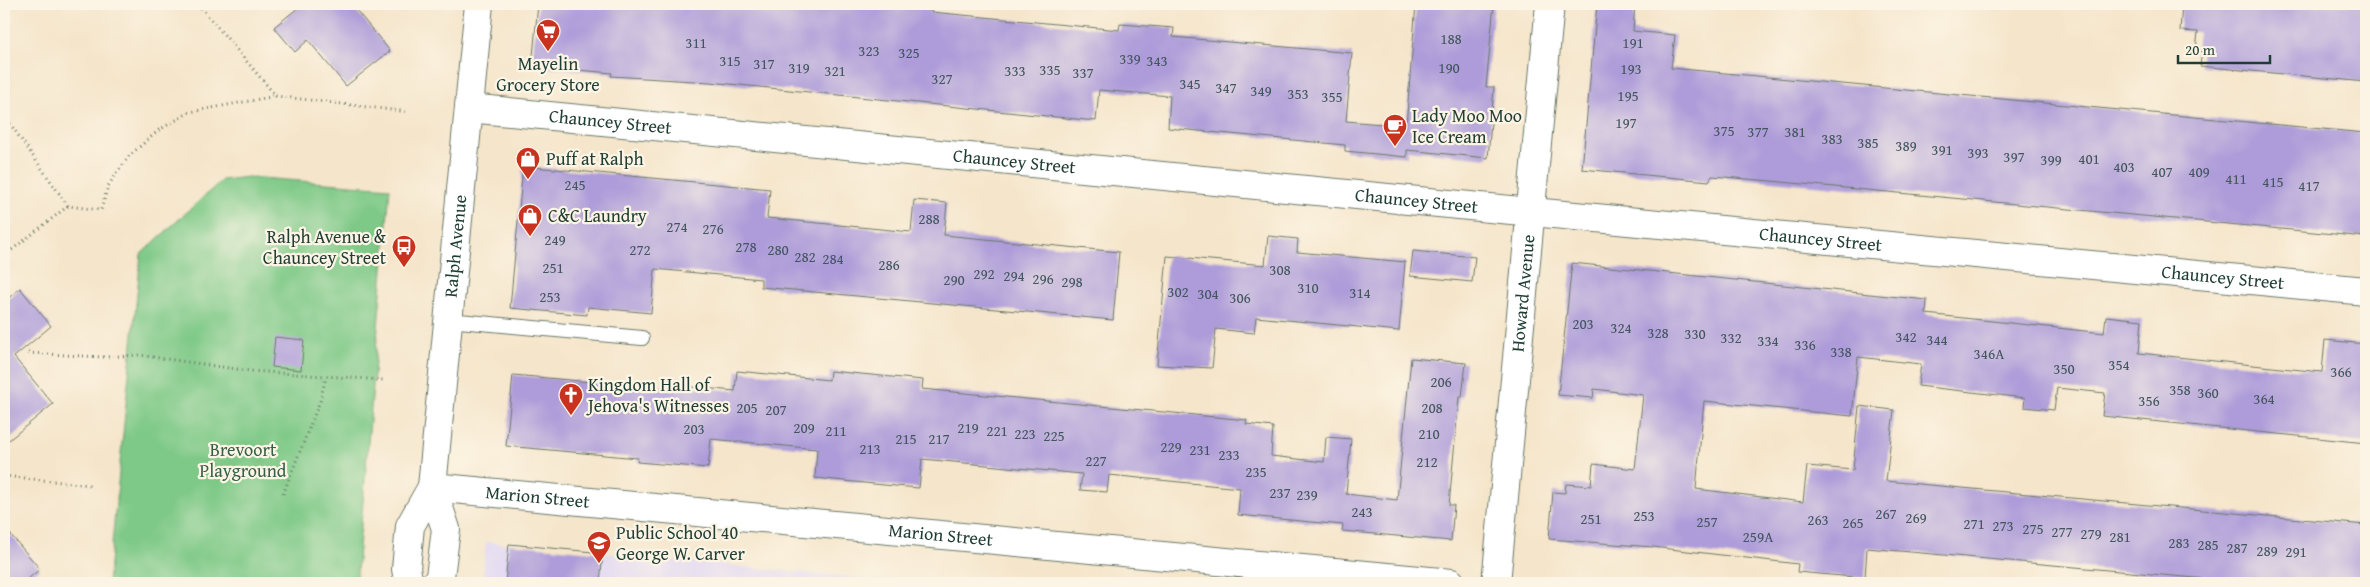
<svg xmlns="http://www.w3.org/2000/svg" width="2370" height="587" font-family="'Gentium Book Plus',serif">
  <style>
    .built { fill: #dfd5f5 }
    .green { fill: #7ec987; stroke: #4e835e }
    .building { fill: #ad9cd9 }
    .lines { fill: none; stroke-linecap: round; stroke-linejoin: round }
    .lane-casing { stroke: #6a7868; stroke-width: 16 }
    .street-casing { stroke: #6a7868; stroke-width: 30 }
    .path { stroke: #6a7868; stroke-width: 3; stroke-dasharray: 1 4; stroke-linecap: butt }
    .lane { stroke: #fff; stroke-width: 14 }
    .street { stroke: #fff; stroke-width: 28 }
    .labels { text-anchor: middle; stroke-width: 4.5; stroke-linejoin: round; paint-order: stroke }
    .number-label { font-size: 15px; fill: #42555d }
    .poi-label { font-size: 18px; fill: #1f3d34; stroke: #fcf5e5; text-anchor: start }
    .street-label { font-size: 18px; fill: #1f3d34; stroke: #fcf5e5 }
    .park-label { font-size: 18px; fill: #376049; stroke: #fcf5e5 }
  </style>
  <rect width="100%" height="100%" fill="#fcf5e5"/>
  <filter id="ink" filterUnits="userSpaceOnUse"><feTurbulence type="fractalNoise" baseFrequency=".02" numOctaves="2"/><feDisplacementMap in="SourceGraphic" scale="10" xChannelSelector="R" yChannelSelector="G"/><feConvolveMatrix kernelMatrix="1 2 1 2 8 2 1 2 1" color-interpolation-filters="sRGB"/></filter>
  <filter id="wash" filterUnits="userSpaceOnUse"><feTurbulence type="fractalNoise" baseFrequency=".0096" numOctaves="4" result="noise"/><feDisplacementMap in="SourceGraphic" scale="20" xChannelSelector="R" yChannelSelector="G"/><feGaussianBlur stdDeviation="1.12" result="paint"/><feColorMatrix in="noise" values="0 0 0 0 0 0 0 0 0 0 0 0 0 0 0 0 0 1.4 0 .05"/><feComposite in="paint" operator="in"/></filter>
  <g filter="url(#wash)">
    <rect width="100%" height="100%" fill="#f5e5ca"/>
    <!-- built -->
    <polygon class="built" points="486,542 911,583 482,583"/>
    <!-- green -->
    <polygon class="green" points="248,177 390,188 356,583 108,583 141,254 222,180"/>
    <g id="blocks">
      <!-- building -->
      <g class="building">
        <polygon points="303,4 351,4 390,51 346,86 308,40 295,52 274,27"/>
        <polygon points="538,4 932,4 931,12 1119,30 1120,24 1174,28 1173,37 1352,53 1346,121 1406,126 1416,4 1494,4 1486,87 1494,87 1488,158 1407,150 1407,157 1345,151 1345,145 1168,128 1170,96 1099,90 1096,121 710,82 611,76 612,73 532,66"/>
        <polygon points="1597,4 1635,4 1633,31 1675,35 1671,68 2365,133 2363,150 2366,150 2366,237 1771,181 1712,176 1709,181 1582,169"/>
        <polygon points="2182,4 2366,4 2366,82 2200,66 2202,50 2196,50 2198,32 2180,31"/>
        <polygon points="523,166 770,189 767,218 911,232 914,200 947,203 944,235 1119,252 1113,320 761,287 761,279 655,269 651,313 588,307 587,315 510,308"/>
        <polygon points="1268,236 1298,239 1297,252 1405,262 1399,331 1256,317 1254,333 1216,329 1212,368 1157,365 1167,256 1265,265"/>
        <polygon points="1413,251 1475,257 1472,282 1410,276"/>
        <polygon points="1572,263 1927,300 1926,314 2104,333 2106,316 2142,320 2139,353 2281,368 2322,372 2325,340 2366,344 2366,443 2102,416 2105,393 2057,388 2054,410 2024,407 2025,398 1918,386 1921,364 1858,357 1852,416 1704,401 1696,489 1803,502 1807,466 1853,470 1859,406 1894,410 1886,481 2366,525 2366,583 2250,583 1867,548 1865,578 1797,572 1798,564 1653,547 1549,539 1553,492 1565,493 1566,484 1591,486 1593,464 1635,469 1643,395 1594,389 1593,398 1558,395"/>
        <polygon points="20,288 51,326 14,357 53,404 4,444 4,302"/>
        <polygon points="275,337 304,340 301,370 272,367"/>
        <polygon points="1411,358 1466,363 1462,397 1459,397 1449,505 1454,505 1451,541 1342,531 1343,525 1238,515 1240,488 1109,475 1107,492 1080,490 1082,474 922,459 919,488 884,485 815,478 817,449 711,439 708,468 637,462 638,458 506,446 513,375 681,390 681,386 735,391 737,371 829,380 830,371 923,380 922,389 1247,420 1246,424 1273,427 1271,456 1324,462 1326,437 1351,439 1346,494 1397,500"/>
        <polygon points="4,527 40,569 23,583 4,583"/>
        <polygon points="509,544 603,553 600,583 505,583"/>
      </g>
    </g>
  </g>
  <g filter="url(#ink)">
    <use href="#blocks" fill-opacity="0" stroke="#6a7868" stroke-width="1"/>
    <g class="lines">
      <defs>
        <polyline id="lane" points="448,320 642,338"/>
        <g id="street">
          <path id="s1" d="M469,108L1490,208L2366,291"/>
          <path id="s2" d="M432,487L1451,583"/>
          <polyline points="409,583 406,569 410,526 432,487"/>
          <path id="s3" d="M436,583L440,577L446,529L432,487L479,4"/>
          <path id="s4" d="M1496,583L1550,4"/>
        </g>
      </defs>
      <!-- lane casing -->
      <use href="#lane" class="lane-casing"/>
      <!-- street casing -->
      <use href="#street" class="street-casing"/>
      <!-- path -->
      <g class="path">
        <polyline points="198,4 276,96 409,112"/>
        <polyline points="4,115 68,206"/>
        <polyline points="4,256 68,206 101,210 108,186 129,156 159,130 190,112 276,96"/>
        <polyline points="28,353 103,357 139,355 250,371 384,380"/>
        <polyline points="4,476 90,485"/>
        <polyline points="283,494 320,401 326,377"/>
      </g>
      <!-- lane -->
      <use href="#lane" class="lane"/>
      <!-- street -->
      <use href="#street" class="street"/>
    </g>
  </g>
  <!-- icons -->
  <defs>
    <symbol id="supermarket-pin" viewBox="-11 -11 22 30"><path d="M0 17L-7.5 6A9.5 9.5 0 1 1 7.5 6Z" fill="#c8321e" stroke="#fcf5e5"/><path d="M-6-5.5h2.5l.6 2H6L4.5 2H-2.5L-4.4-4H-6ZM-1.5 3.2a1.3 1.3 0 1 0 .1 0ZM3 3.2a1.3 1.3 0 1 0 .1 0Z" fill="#fff"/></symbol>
    <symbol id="cafe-pin" viewBox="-11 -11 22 30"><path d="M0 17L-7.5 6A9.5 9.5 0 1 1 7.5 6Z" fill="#c8321e" stroke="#fcf5e5"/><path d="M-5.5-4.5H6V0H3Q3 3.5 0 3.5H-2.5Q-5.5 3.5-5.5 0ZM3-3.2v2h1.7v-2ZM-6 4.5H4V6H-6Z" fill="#fff"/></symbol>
    <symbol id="shop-pin" viewBox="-11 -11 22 30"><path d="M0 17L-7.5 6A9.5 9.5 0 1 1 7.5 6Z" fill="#c8321e" stroke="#fcf5e5"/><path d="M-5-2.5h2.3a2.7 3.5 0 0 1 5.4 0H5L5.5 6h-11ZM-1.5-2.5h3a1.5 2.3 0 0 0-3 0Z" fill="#fff"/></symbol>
    <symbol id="bus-pin" viewBox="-11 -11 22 30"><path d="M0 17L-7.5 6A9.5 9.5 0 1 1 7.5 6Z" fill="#c8321e" stroke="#fcf5e5"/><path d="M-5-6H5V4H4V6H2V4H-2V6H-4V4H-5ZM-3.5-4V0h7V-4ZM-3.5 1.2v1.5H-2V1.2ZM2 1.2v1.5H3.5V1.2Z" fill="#fff"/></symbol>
    <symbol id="church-pin" viewBox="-11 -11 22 30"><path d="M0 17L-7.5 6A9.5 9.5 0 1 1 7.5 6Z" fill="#c8321e" stroke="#fcf5e5"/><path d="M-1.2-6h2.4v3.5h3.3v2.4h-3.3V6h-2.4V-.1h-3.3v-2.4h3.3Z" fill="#fff"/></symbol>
    <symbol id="school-pin" viewBox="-11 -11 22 30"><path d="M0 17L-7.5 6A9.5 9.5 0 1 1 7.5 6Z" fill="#c8321e" stroke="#fcf5e5"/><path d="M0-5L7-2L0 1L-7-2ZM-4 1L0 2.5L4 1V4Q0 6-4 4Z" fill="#fff"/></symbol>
  </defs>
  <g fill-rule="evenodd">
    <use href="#supermarket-pin" x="534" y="17" width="28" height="38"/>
    <use href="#cafe-pin" x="1381" y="112" width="28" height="38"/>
    <use href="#shop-pin" x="514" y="145" width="28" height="38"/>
    <use href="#shop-pin" x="516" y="202" width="28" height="38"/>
    <use href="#bus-pin" x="390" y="233" width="28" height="38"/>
    <use href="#church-pin" x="557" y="381" width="28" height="38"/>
    <use href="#school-pin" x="585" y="529" width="28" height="38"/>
  </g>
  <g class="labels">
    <!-- number labels -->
    <g class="number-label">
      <text x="1451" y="44">188</text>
      <text x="696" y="48">311</text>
      <text x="1633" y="48">191</text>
      <text x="869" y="56">323</text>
      <text x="909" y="58">325</text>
      <text x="1130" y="64">339</text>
      <text x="730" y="66">315</text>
      <text x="1157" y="66">343</text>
      <text x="764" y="69">317</text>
      <text x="799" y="73">319</text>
      <text x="1449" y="73">190</text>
      <text x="1631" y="74">193</text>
      <text x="1050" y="75">335</text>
      <text x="835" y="76">321</text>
      <text x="1015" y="76">333</text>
      <text x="1083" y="78">337</text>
      <text x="942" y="84">327</text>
      <text x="1190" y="89">345</text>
      <text x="1226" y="93">347</text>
      <text x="1261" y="96">349</text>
      <text x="1298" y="99">353</text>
      <text x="1628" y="101">195</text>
      <text x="1332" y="102">355</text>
      <text x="1626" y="128">197</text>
      <text x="1724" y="136">375</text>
      <text x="1758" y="137">377</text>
      <text x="1795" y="137">381</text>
      <text x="1832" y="144">383</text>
      <text x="1868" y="148">385</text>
      <text x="1906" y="151">389</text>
      <text x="1942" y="155">391</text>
      <text x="1978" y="158">393</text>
      <text x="2014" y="162">397</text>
      <text x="2089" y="164">401</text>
      <text x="2051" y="165">399</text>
      <text x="2124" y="172">403</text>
      <text x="2162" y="177">407</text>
      <text x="2199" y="177">409</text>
      <text x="2236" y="184">411</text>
      <text x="2273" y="187">415</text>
      <text x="575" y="190">245</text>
      <text x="2309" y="191">417</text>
      <text x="929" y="224">288</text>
      <text x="677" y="232">274</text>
      <text x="713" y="234">276</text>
      <text x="555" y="245">249</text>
      <text x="746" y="252">278</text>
      <text x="640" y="255">272</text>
      <text x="778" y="255">280</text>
      <text x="805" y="262">282</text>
      <text x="833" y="264">284</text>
      <text x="889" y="270">286</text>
      <text x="553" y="273">251</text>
      <text x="1280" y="275">308</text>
      <text x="984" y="279">292</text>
      <text x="1014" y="281">294</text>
      <text x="1043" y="284">296</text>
      <text x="954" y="285">290</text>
      <text x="1072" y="287">298</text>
      <text x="1308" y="293">310</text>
      <text x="1178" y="297">302</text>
      <text x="1360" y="298">314</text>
      <text x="1208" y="299">304</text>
      <text x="550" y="302">253</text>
      <text x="1240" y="303">306</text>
      <text x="1583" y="329">203</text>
      <text x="1621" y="333">324</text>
      <text x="1658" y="338">328</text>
      <text x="1695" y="339">330</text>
      <text x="1906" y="342">342</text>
      <text x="1731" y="343">332</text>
      <text x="1937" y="345">344</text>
      <text x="1768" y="346">334</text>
      <text x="1805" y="350">336</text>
      <text x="1841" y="357">338</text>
      <text x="1989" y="359">346A</text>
      <text x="2119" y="370">354</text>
      <text x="2064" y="374">350</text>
      <text x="2341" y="377">366</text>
      <text x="1441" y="387">206</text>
      <text x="2180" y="395">358</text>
      <text x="2208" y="398">360</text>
      <text x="2264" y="404">364</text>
      <text x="2149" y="406">356</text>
      <text x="747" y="413">205</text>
      <text x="1432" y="413">208</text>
      <text x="776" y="415">207</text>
      <text x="804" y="433">209</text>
      <text x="968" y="433">219</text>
      <text x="694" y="434">203</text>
      <text x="836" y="436">211</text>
      <text x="997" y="436">221</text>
      <text x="1025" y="439">223</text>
      <text x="1429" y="439">210</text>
      <text x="1054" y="441">225</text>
      <text x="906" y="444">215</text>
      <text x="939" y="444">217</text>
      <text x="1171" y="452">229</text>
      <text x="870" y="454">213</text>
      <text x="1200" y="455">231</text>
      <text x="1229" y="460">233</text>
      <text x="1096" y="466">227</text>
      <text x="1427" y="467">212</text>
      <text x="1256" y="477">235</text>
      <text x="1280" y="498">237</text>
      <text x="1307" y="500">239</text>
      <text x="1362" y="517">243</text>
      <text x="1886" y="519">267</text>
      <text x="1644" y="521">253</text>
      <text x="1916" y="523">269</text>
      <text x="1591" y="524">251</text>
      <text x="1818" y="525">263</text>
      <text x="1707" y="527">257</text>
      <text x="1853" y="528">265</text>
      <text x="1974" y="529">271</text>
      <text x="2003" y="531">273</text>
      <text x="2033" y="534">275</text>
      <text x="2062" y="537">277</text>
      <text x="2091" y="539">279</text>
      <text x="1758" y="542">259A</text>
      <text x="2120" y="542">281</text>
      <text x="2179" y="548">283</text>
      <text x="2208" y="550">285</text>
      <text x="2237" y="553">287</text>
      <text x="2267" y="556">289</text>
      <text x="2296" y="557">291</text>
    </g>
    <!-- poi labels -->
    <g class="poi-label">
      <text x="548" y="70" text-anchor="middle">Mayelin<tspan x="548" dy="21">Grocery Store</tspan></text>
      <text x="1412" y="122">Lady Moo Moo<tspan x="1412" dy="21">Ice Cream</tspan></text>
      <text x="546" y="165">Puff at Ralph</text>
      <text x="548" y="222">C&amp;C Laundry</text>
      <text x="386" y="243" text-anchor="end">Ralph Avenue &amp;<tspan x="386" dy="21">Chauncey Street</tspan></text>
      <text x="588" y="391">Kingdom Hall of<tspan x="588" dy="21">Jehova's Witnesses</tspan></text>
      <text x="616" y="539">Public School 40<tspan x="616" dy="21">George W. Carver</tspan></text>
    </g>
    <!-- street labels -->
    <g class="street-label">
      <text dy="6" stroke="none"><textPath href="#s1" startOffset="142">Chauncey Street</textPath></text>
      <text dy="6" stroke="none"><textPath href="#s1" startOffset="548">Chauncey Street</textPath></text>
      <text dy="6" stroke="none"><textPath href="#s1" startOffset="952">Chauncey Street</textPath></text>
      <text dy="6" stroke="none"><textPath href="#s1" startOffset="1358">Chauncey Street</textPath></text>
      <text dy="6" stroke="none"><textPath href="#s3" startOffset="342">Ralph Avenue</textPath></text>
      <text dy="6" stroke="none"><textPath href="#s1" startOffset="1762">Chauncey Street</textPath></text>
      <text dy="6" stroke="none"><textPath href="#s4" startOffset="291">Howard Avenue</textPath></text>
      <text dy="6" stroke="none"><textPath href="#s2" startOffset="106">Marion Street</textPath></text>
      <text dy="6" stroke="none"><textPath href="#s2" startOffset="511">Marion Street</textPath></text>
    </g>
    <!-- park labels -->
    <g class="park-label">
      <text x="243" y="456">Brevoort<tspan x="243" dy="21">Playground</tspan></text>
    </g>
  </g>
  <!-- margin -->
  <rect width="2370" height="587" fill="none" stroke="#fcf5e5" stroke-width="20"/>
  <!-- scale -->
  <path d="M2178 55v8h92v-8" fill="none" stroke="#1f3d34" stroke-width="2.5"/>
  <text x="2185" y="55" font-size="15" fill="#1f3d34" stroke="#fcf5e5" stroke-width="4" paint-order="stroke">20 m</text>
</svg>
